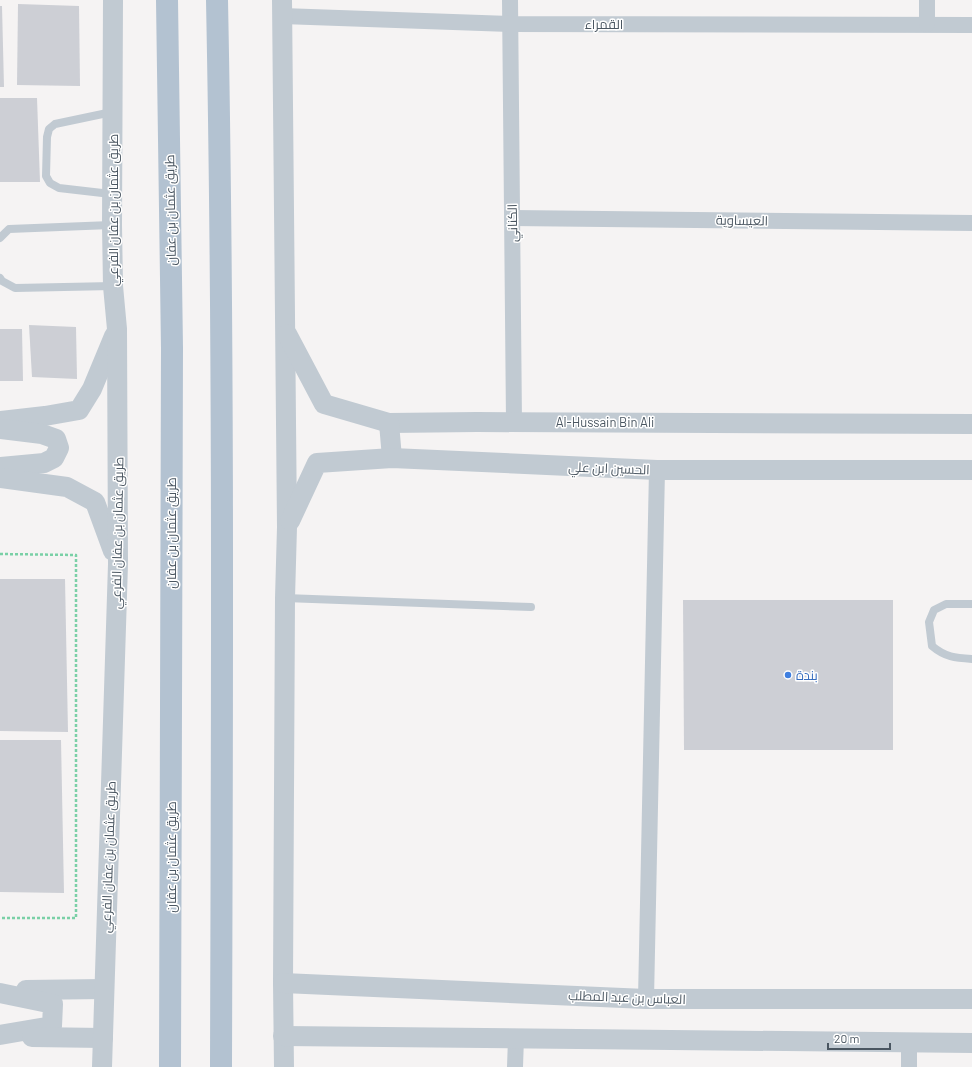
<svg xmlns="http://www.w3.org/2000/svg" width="972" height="1067" font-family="Barlow,Cairo,sans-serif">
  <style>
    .building { fill: #cdcfd5 }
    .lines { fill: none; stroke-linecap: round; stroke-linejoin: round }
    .path { stroke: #7ad0a6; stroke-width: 2.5; stroke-dasharray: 3 2; stroke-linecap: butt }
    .service { stroke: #c1cad2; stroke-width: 8 }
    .minor { stroke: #c1cad2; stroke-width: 16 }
    .tertiary { stroke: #c1cad2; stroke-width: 20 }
    .primary { stroke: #b3c2d1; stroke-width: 22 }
    .shop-dot { fill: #3f7fe0; stroke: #fff; stroke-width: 1.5 }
    .labels { text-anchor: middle; stroke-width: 3; stroke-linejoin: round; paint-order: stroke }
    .street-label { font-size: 13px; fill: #4a5661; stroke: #fff }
    .shop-label { font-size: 13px; fill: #366cbe; stroke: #fff; text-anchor: start }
  </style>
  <rect width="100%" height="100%" fill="#f5f3f3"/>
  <!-- building -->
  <g class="building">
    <polygon points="18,4 79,6 80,86 17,85"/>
    <polygon points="0,6 2,6 4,87 0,87"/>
    <polygon points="0,98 37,98 40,182 0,182"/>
    <polygon points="29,325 76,327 77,379 32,377"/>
    <polygon points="0,329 22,329 23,381 0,381"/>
    <polygon points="0,579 65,579 68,732 0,731"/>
    <polygon points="683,600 893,600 893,750 684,750"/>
    <polygon points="0,740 61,740 64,893 0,892"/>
  </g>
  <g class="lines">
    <!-- path -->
    <polyline class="path" points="0,554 76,555 76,918 0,918"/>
    <!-- service -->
    <g class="service">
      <polyline points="111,194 59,188 50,183 46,176 47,137 49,129 55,124 112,112"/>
      <polyline points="0,238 9,229 111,225"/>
      <polyline points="0,278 2,281 15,288 113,286"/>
      <polyline points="285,598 531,607"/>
      <path d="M972,604H946L934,610L929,622L932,646C945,657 955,658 972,659"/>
    </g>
    <!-- minor -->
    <g class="minor">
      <polyline points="510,0 514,422"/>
      <polyline points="282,16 510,24 972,25"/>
      <polyline points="927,24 927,0"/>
      <polyline points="512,218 972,223"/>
      <polyline points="646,999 657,470"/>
      <polyline points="515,1067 516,1038"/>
      <polyline points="909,1067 909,1042"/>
    </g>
    <!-- tertiary -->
    <g class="tertiary">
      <polyline points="282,0 287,527 285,598 283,983 284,1067"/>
      <polyline points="287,334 324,404 389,423 477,422 972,424"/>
      <polyline points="0,421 45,416 79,410 92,389 114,336"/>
      <polyline points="389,423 392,458"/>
      <polyline points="0,467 44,463 54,458 59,448 56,439 42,434 1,429"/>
      <polyline points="0,478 67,487 95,502 113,551"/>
      <polyline points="290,521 317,463 392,458 657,470 972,470"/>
      <polyline points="283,983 646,999 972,999"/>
      <polyline points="26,990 104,989"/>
      <polyline points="0,993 53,1004 52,1026 0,1035"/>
      <polyline points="283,1036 972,1043"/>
      <polyline points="32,1037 103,1038"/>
      <polyline points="102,1067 118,564 117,329 113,286 112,225 113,0"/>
    </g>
    <!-- primary -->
    <g class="primary">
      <polyline points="167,0 172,348 170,1067"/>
      <path d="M217,0C224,356 222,711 221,1067"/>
    </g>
  </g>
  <!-- markers -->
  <circle class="shop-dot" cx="788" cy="675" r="4"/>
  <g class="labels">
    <!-- street labels -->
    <g class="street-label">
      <text x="604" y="29">القمراء</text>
      <text transform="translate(113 210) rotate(-90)" y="5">طريق عثمان بن عفان الفرعي</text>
      <text transform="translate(170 210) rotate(-91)" y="5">طريق عثمان بن عفان</text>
      <text transform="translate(742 220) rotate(1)" y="5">العيساوية</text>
      <text transform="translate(512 223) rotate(-91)" y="5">الكناني</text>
      <text x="605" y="427">Al-Hussain Bin Ali</text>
      <text transform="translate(609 468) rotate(2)" y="5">الحسين ابن علي</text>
      <text transform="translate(117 533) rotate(-89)" y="5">طريق عثمان بن عفان الفرعي</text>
      <text transform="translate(171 533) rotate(-90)" y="5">طريق عثمان بن عفان</text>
      <text transform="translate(108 857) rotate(-88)" y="5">طريق عثمان بن عفان الفرعي</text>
      <text transform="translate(171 857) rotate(-90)" y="5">طريق عثمان بن عفان</text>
      <text transform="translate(627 997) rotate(2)" y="5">العباس بن عبد المطلب</text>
    </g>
    <!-- shop labels -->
    <g class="shop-label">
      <text x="796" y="680">بندة</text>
    </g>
  </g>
  <!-- scale -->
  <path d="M828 1043v6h62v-6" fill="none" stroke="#4a5661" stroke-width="2"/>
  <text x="834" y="1043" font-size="12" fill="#4a5661" stroke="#ffffff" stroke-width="3" paint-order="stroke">20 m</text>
</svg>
